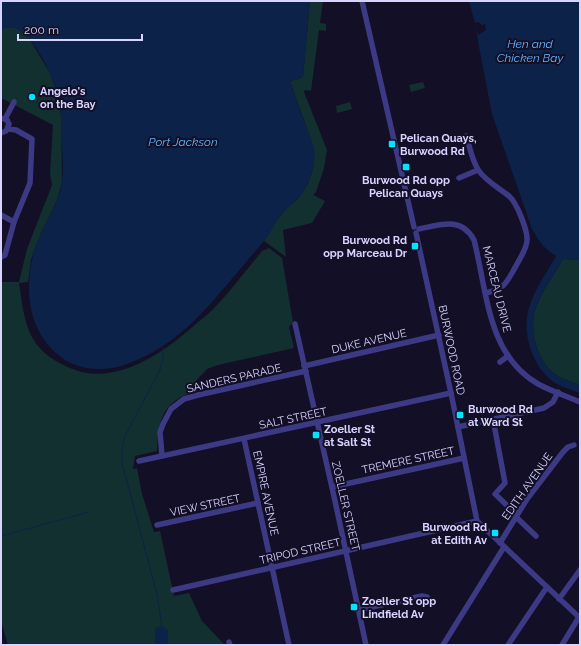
<svg xmlns="http://www.w3.org/2000/svg" width="581" height="646" font-family="Raleway,sans-serif">
  <style>
    .green { fill: #12302f }
    .water { fill: #0c2248 }
    .pier { fill: #130f26 }
    .lines { fill: none; stroke-linecap: round; stroke-linejoin: round }
    .stream { stroke: #0c2248; stroke-width: 1 }
    .minor { stroke: #3d3a85; stroke-width: 5.5 }
    .poi-dot { fill: #00e5ff; stroke: #130f26; stroke-width: 1.5 }
    .labels { text-anchor: middle; stroke-width: 4; stroke-linejoin: round; paint-order: stroke }
    .poi-label { font-size: 11px; font-weight: bold; fill: #d9d4ff; stroke: #130f26; text-anchor: start }
    .street-label { font-size: 11px; fill: #d9d4ff; stroke: #130f26 }
    .water-label { font-size: 12px; font-style: italic; fill: #62b6ff; stroke: #130f26 }
  </style>
  <rect width="100%" height="100%" fill="#130f26"/>
  <!-- green -->
  <g class="green">
    <path d="M310,1H323L320,23L326,24V31L319,30L311,91L305,90L304,92L327,150L324,168L316,192L313,195L325,201L312,223L283,230L286,257L264,241C270,232 274,223 281,215C286,208 293,204 299,197C310,184 317,164 313,146L290,81L301,78L303,76Z"/>
    <path d="M12,27L24,31L32,43L50,73L58,95L61,115L62,182L57,200L38,240L31,260L28,282L19,283C25,324 27,350 70,368C115,388 165,352 197,323C204,317 211,312 217,305C233,288 247,269 262,251L269,248L282,258L293,322L289,327L294,348L218,365L207,369L194,383L196,391C163,401 158,419 157,451L135,456L133,469L137,468L142,494L154,532L160,531L174,596L189,593L202,621L225,645H8L1,621V282H19L27,249L52,185L50,174L53,125L1,98V30L4,28Z"/>
    <polygon points="423,82 425,88 411,92 409,85"/>
    <polygon points="350,102 352,109 337,113 336,106"/>
    <path d="M563,259L580,260V385C572,382 562,379 555,374C537,361 529,331 535,310C540,294 555,273 563,259Z"/>
  </g>
  <!-- water -->
  <g class="water">
    <path d="M1,1H310L303,76L301,78L290,81C294,92 298,104 302,116C307,130 317,147 314,162C312,175 307,190 297,199C292,205 285,209 280,216C275,222 272,230 267,237C257,250 246,262 236,274C204,312 175,347 127,364C106,372 79,371 61,357C25,330 23,281 37,242C45,222 59,203 62,182C64,167 62,151 61,137C61,130 61,123 61,116C60,90 47,63 32,42C24,32 14,23 1,30Z"/>
    <path d="M469,1H580V260L563,259C555,273 540,294 535,310C529,331 537,361 555,374C562,379 572,382 580,385V393C573,390 564,388 557,384C533,370 521,334 529,308C534,289 547,273 556,256C542,247 540,242 532,229L492,114L479,47L475,23Z"/>
    <polygon points="162,626 168,630 168,645 155,645 155,629 158,627"/>
  </g>
  <!-- pier -->
  <polygon class="pier" points="478,22 482,25 485,24 486,30 478,35 475,23"/>
  <g class="lines">
    <!-- stream -->
    <g class="stream">
      <polyline points="1,536 89,512"/>
      <polyline points="162,626 157,594 122,463 122,450 125,436 160,370 163,358 163,347"/>
    </g>
    <!-- minor -->
    <g class="minor">
      <polyline points="362,1 414,227"/>
      <polyline points="1,118 7,120 9,124 6,131 1,133"/>
      <polyline points="5,119 14,102"/>
      <path d="M466,136C470,147 472,161 479,171C486,181 499,188 509,196C517,203 528,231 527,241C526,250 520,258 516,266C506,283 506,288 486,293"/>
      <polyline points="459,178 478,170"/>
      <polyline points="1,215 14,222"/>
      <path d="M419,229C440,225 461,216 474,240C487,290 487,355 538,384C551,391 566,396 580,402"/>
      <polyline points="416,233 451,393 477,521 580,618"/>
      <polyline points="1,257 5,255 14,222 30,183 32,139 16,130 8,129"/>
      <polyline points="295,324 335,501 366,645"/>
      <polyline points="500,362 508,356"/>
      <polyline points="304,366 439,335"/>
      <polyline points="493,419 505,483 495,494 517,515"/>
      <polyline points="458,427 544,408 553,402 558,392"/>
      <polyline points="244,439 289,645"/>
      <polyline points="162,456 160,432 163,424 171,409 184,399 198,395 306,371"/>
      <polyline points="139,461 451,393"/>
      <polyline points="332,487 464,458"/>
      <polyline points="516,517 536,536"/>
      <polyline points="157,525 258,503"/>
      <polyline points="500,543 527,499 563,452 568,447 574,445"/>
      <polyline points="173,590 477,521"/>
      <polyline points="559,599 580,570"/>
      <polyline points="358,610 422,596 427,597"/>
      <polyline points="229,642 230,645"/>
      <polyline points="443,645 504,547"/>
      <polyline points="508,645 547,587"/>
      <polyline points="562,645 579,617"/>
    </g>
  </g>
  <!-- markers -->
  <g class="poi-dot">
    <circle cx="32" cy="97" r="4"/>
    <rect x="388" y="140" width="8" height="8" rx="2"/>
    <rect x="402" y="163" width="8" height="8" rx="2"/>
    <rect x="411" y="242" width="8" height="8" rx="2"/>
    <rect x="456" y="411" width="8" height="8" rx="2"/>
    <rect x="312" y="431" width="8" height="8" rx="2"/>
    <rect x="491" y="529" width="8" height="8" rx="2"/>
    <rect x="350" y="603" width="8" height="8" rx="2"/>
  </g>
  <g class="labels">
    <!-- poi labels -->
    <g class="poi-label">
      <text x="40" y="95">Angelo's<tspan x="40" dy="13">on the Bay</tspan></text>
      <text x="400" y="142">Pelican Quays,<tspan x="400" dy="13">Burwood Rd</tspan></text>
      <text x="406" y="184" text-anchor="middle">Burwood Rd opp<tspan x="406" dy="13">Pelican Quays</tspan></text>
      <text x="407" y="244" text-anchor="end">Burwood Rd<tspan x="407" dy="13">opp Marceau Dr</tspan></text>
      <text x="468" y="413">Burwood Rd<tspan x="468" dy="13">at Ward St</tspan></text>
      <text x="324" y="433">Zoeller St<tspan x="324" dy="13">at Salt St</tspan></text>
      <text x="487" y="531" text-anchor="end">Burwood Rd<tspan x="487" dy="13">at Edith Av</tspan></text>
      <text x="362" y="605">Zoeller St opp<tspan x="362" dy="13">Lindfield Av</tspan></text>
    </g>
    <!-- street labels -->
    <g class="street-label">
      <text transform="translate(497 289) rotate(76)" y="4">MARCEAU DRIVE</text>
      <text transform="translate(369 341) rotate(-13)" y="4">DUKE AVENUE</text>
      <text transform="translate(452 350) rotate(78)" y="4">BURWOOD ROAD</text>
      <text transform="translate(234 378) rotate(-13)" y="4">SANDERS PARADE</text>
      <text transform="translate(293 418) rotate(-12)" y="4">SALT STREET</text>
      <text transform="translate(408 460) rotate(-12)" y="4">TREMERE STREET</text>
      <text transform="translate(527 486) rotate(-55)" y="4">EDITH AVENUE</text>
      <text transform="translate(266 493) rotate(78)" y="4">EMPIRE AVENUE</text>
      <text transform="translate(205 505) rotate(-12)" y="4">VIEW STREET</text>
      <text transform="translate(346 506) rotate(77)" y="4">ZOELLER STREET</text>
      <text transform="translate(300 551) rotate(-13)" y="4">TRIPOD STREET</text>
    </g>
    <!-- water labels -->
    <g class="water-label">
      <text x="530" y="48">Hen and<tspan x="530" dy="14">Chicken Bay</tspan></text>
      <text x="183" y="146">Port Jackson</text>
    </g>
  </g>
  <!-- border -->
  <rect width="581" height="646" fill="none" stroke="#d9d4ff" stroke-width="4"/>
  <!-- scale -->
  <path d="M18 34v6h124v-6" fill="none" stroke="#d9d4ff" stroke-width="2"/>
  <text x="24" y="34" font-size="12" fill="#d9d4ff" stroke="#130f26" stroke-width="3" paint-order="stroke">200 m</text>
</svg>
